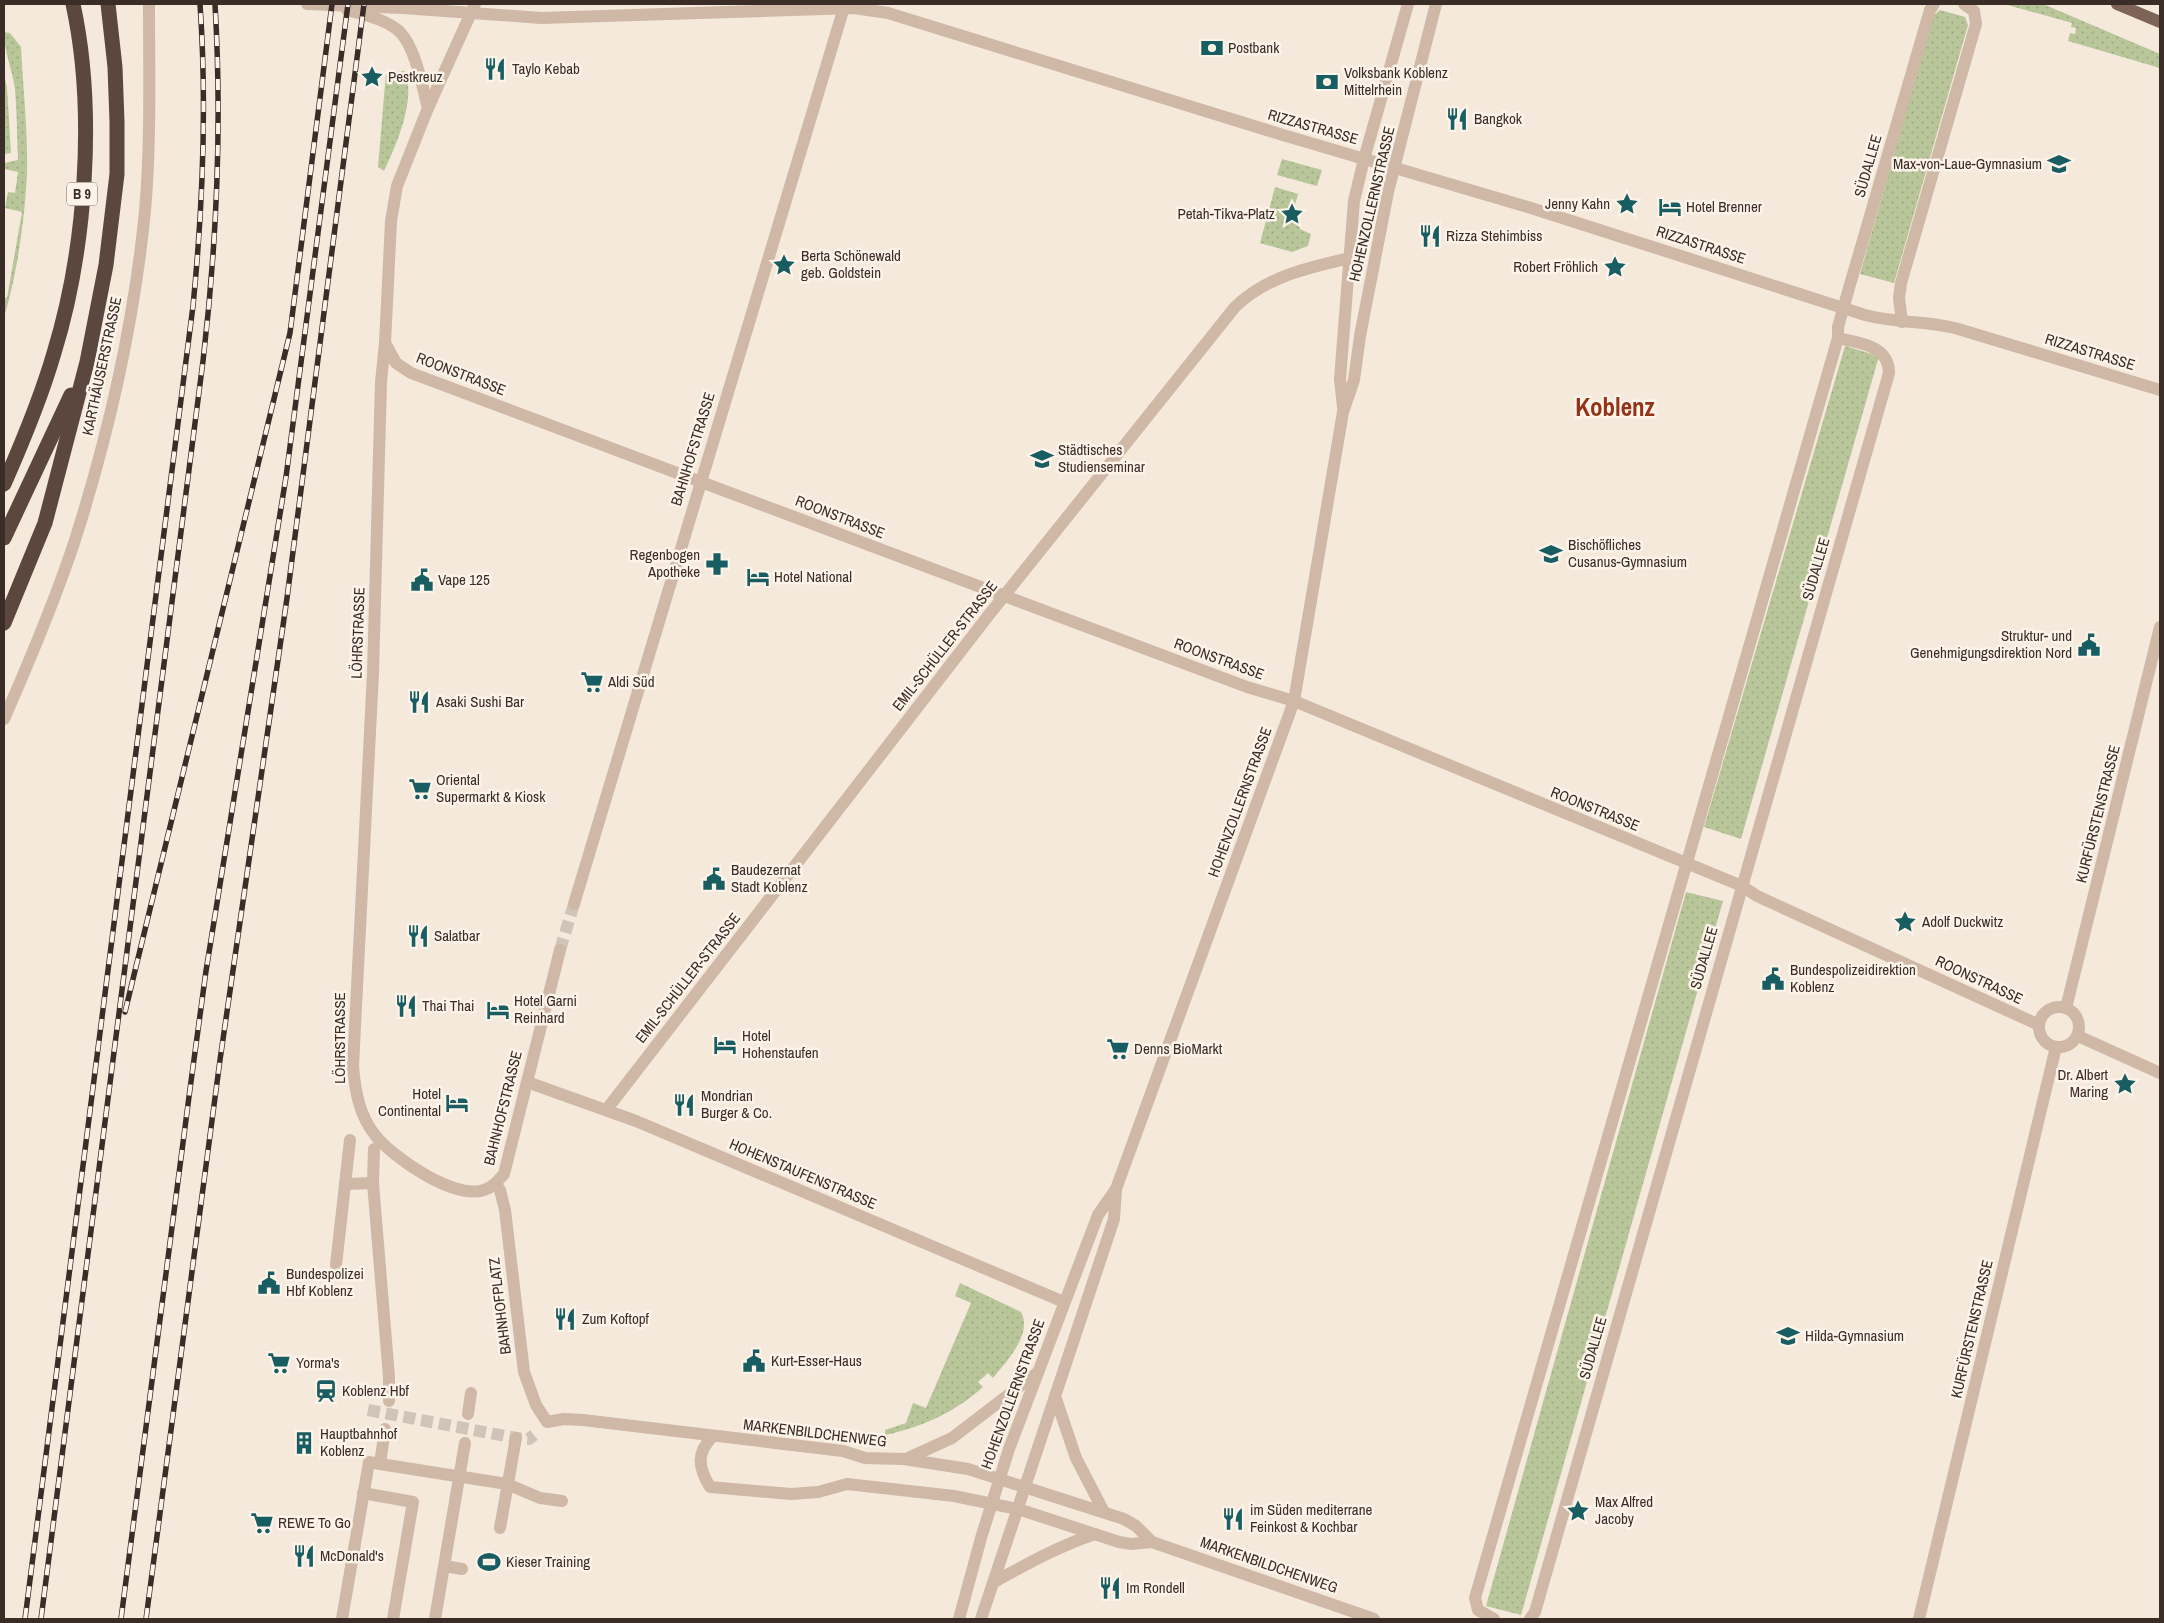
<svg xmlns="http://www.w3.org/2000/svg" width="2164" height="1623" font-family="'Archivo Narrow',sans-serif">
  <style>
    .green { fill: url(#green-dots) }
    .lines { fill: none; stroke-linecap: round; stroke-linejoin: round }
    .minor-tunnel { stroke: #d0c3b8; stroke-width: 12; stroke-dasharray: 12 6; stroke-linecap: butt }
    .minor { stroke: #cfb8a6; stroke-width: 12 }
    .major { stroke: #7e6457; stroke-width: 12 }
    .highway { stroke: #5c473e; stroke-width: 15 }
    .rail-casing { stroke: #3a2d28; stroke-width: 5.5 }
    .rail { stroke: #fcf3e9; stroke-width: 4; stroke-dasharray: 11; stroke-linecap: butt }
    .labels { text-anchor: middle; stroke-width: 5; stroke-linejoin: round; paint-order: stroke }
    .shield { fill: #fcf3e9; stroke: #746862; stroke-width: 1 }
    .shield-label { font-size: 14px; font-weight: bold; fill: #3a2d28 }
    .poi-label { font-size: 15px; fill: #3a2d28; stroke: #fcf3e9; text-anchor: start }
    .street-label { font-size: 15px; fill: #3a2d28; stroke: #fcf3e9 }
    .town-label { font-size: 25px; font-weight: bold; fill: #933317; stroke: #fcf3e9 }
  </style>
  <defs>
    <pattern id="green-dots" width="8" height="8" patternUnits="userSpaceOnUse" patternTransform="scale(1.25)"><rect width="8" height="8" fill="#b8c69a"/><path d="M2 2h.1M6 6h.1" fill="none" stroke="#9faa85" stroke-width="1.8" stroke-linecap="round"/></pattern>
  </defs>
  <rect width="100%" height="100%" fill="#f5e9dc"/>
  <!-- green -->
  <g class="green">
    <polygon points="2004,4 2043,4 2160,54 2160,68 2068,41 2070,33 2075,34 2076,28 2071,27 2072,23"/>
    <polygon points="1940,10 1965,17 1968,25 1894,283 1860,274 1933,16"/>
    <path d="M4,32L10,33L21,47C23,88 28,132 27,173C25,217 17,276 4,317V298H7L22,212L5,208L8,192L15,193L18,172L4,169V163L18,160C17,137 17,113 15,89C12,69 4,51 4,32Z"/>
    <path d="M405,71C416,100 397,143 384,171L378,167L386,73Z"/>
    <polygon points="4,73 7,88 11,153 4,154"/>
    <polygon points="1282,159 1322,170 1317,186 1277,175"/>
    <polygon points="1275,187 1298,194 1292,215 1299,217 1300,229 1311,234 1308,246 1292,252 1260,243"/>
    <polygon points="1845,346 1879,356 1741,839 1704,827"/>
    <polygon points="1686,892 1723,901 1521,1615 1486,1606"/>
    <path d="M960,1283L1021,1312C1033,1334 1006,1362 993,1378L988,1373L978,1382L983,1387C954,1413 922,1427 885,1435V1430L906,1423L913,1403L926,1408L971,1303L955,1296Z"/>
  </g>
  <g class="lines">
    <!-- minor-tunnel -->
    <g class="minor-tunnel">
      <polyline points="560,950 574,904"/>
      <polyline points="368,1410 516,1438 529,1439 534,1435"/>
    </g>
    <!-- minor -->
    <g class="minor">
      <path d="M307,4L403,8L541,18L854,8L888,13L1283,135L1531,208L1865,315C1895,323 1925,321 1955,328L2160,390"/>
      <path d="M475,4L428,108L397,186L391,221L385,343L381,382L373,673L353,1066C355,1090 359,1115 375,1135C392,1157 454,1200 484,1190C493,1187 498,1181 504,1174L560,950"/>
      <path d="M347,10C364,15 386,19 400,32C416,49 422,86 428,108"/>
      <polyline points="1902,322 1899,298 1901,283 1976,24 1974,11 1964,4"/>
      <polyline points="385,343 396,363 411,373 1247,687 1294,701 1742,886 1757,896 2039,1025"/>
      <polyline points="1343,407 1340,379 1354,201 1364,159 1408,4"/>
      <path d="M4,719C30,660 55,601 75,540C109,433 134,323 145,211C151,143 149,73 149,4"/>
      <polyline points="574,904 845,4"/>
      <circle cx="2059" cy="1027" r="20"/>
      <polyline points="2066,1008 2160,627"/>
      <polyline points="2078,1036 2160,1073"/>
      <polyline points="527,1082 636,1121 1064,1302"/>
      <path d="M607,1109L988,616L1235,307C1267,276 1308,268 1350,258"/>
      <polyline points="374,1149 373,1183 389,1377 389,1401"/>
      <polyline points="345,1184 373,1183"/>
      <polyline points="496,1184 500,1190 505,1210 524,1372 536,1405 547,1422 564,1419 583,1420 843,1451 865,1458 904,1459 968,1469 1124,1519 1136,1526 1152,1542"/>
      <polyline points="336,1265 350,1140"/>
      <polyline points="1055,1396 1076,1458 1104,1512"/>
      <polyline points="468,1414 471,1393"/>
      <path d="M713,1436C696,1453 698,1467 710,1487L791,1494L818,1492L847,1484L954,1496L1018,1509L1119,1542L1131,1544L1152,1542L1374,1619"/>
      <polyline points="906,1459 952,1438 1037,1373"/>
      <polyline points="380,1464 507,1484 540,1498 562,1501"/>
      <polyline points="363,1493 413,1502 393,1619"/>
      <polyline points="500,1528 516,1438"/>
      <polyline points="445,1566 462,1569"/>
      <path d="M994,1582C1027,1564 1059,1546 1095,1534"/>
      <polyline points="342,1619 369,1462 380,1464 385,1429"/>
      <polyline points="435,1619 465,1443"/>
      <polyline points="959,1619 981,1538 1009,1449 1098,1215 1116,1189 1294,701 1343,412 1354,380 1360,336 1388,192 1436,4"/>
      <polyline points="981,1619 1114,1219 1116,1189"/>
      <polyline points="1494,1619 1478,1610 1475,1598 1838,338 1838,327 1849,288 1930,10 1934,4"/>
      <path d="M1530,1619L1535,1612L1889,373C1889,345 1859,343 1838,338"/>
      <polyline points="1919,1619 2056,1047"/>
    </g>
    <!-- major -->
    <polyline class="major" points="2117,4 2160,22"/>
    <!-- highway -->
    <g class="highway">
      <path d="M4,484C23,441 41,398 54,353C86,249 96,110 73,4"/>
      <polyline points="4,538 71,395"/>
      <polyline points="4,623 45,523 87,362 106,265 117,174 117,122 115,67 108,4"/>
    </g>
    <defs>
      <g id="rail">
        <polyline points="125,1012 290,333 332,4"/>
        <path d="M25,1619L193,306C203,205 207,105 200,4"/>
        <path d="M41,1619L203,361C217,242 222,123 215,4"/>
        <polyline points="121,1619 190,1089 206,971 286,477 348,4"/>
        <polyline points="146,1619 220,1060 287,598 364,4"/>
      </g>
    </defs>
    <!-- rail casing -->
    <use href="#rail" class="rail-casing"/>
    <!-- rail -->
    <use href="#rail" class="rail"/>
  </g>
  <!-- icons -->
  <defs>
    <symbol id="bank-bare" viewBox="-9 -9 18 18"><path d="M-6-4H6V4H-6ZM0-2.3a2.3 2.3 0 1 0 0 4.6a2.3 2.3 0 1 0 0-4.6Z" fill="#185d61" stroke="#fcf3e9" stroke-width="2.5" paint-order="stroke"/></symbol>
    <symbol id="restaurant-bare" viewBox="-9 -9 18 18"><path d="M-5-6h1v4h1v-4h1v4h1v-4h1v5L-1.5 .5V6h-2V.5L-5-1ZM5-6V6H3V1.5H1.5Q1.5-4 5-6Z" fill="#185d61" stroke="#fcf3e9" stroke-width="2.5" paint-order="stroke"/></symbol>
    <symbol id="sight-bare" viewBox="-9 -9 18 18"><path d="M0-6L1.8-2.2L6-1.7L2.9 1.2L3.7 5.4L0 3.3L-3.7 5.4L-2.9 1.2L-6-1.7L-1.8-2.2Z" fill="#185d61" stroke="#fcf3e9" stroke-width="2.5" paint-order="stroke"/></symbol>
    <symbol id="school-bare" viewBox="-9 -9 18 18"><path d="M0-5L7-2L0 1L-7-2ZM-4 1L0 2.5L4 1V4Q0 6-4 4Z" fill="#185d61" stroke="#fcf3e9" stroke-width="2.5" paint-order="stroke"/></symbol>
    <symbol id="hotel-bare" viewBox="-9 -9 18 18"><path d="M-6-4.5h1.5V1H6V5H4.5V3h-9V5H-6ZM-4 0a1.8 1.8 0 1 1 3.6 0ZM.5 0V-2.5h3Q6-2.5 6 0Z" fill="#185d61" stroke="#fcf3e9" stroke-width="2.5" paint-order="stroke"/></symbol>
    <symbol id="university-bare" viewBox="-9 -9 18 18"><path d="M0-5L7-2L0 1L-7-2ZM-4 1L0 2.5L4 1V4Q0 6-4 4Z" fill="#185d61" stroke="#fcf3e9" stroke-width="2.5" paint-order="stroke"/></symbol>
    <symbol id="pharmacy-bare" viewBox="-9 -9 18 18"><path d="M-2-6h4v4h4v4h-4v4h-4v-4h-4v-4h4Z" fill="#185d61" stroke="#fcf3e9" stroke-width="2.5" paint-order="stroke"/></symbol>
    <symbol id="civic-bare" viewBox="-9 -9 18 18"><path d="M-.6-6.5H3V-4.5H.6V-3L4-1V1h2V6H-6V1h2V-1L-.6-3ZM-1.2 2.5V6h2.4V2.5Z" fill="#185d61" stroke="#fcf3e9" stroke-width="2.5" paint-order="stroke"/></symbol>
    <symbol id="supermarket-bare" viewBox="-9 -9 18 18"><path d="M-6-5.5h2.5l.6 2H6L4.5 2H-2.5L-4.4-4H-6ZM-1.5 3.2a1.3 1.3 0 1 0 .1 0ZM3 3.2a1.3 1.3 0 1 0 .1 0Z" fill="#185d61" stroke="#fcf3e9" stroke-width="2.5" paint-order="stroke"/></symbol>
    <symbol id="station-bare" viewBox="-9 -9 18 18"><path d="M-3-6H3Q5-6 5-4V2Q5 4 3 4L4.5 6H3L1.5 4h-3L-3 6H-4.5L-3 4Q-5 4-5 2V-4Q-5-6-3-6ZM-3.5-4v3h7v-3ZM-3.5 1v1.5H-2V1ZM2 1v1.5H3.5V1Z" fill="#185d61" stroke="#fcf3e9" stroke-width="2.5" paint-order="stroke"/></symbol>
    <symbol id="building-bare" viewBox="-9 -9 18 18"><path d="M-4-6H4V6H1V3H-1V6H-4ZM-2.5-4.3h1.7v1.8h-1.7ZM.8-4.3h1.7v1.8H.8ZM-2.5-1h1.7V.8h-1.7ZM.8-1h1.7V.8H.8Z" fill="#185d61" stroke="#fcf3e9" stroke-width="2.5" paint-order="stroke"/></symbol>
    <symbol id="stadium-bare" viewBox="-9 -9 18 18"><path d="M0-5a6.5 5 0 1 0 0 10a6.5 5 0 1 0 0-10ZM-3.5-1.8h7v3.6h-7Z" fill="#185d61" stroke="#fcf3e9" stroke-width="2.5" paint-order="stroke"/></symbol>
  </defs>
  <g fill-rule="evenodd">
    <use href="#bank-bare" x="1196" y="32" width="32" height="32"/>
    <use href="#restaurant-bare" x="479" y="53" width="32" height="32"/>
    <use href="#sight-bare" x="356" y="61" width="32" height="32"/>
    <use href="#bank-bare" x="1311" y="66" width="32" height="32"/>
    <use href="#restaurant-bare" x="1441" y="103" width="32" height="32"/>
    <use href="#school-bare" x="2043" y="148" width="32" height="32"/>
    <use href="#sight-bare" x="1611" y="188" width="32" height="32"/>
    <use href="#hotel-bare" x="1654" y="191" width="32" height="32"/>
    <use href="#sight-bare" x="1276" y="198" width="32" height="32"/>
    <use href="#restaurant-bare" x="1414" y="220" width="32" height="32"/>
    <use href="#sight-bare" x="768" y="249" width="32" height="32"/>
    <use href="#sight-bare" x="1599" y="251" width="32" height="32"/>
    <use href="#university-bare" x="1026" y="443" width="32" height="32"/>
    <use href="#school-bare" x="1535" y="538" width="32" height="32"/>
    <use href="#pharmacy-bare" x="701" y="548" width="32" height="32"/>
    <use href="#hotel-bare" x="742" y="561" width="32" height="32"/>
    <use href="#civic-bare" x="406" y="564" width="32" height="32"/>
    <use href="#civic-bare" x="2073" y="629" width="32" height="32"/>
    <use href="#supermarket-bare" x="576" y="666" width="32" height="32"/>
    <use href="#restaurant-bare" x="403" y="686" width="32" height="32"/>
    <use href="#supermarket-bare" x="404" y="773" width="32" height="32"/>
    <use href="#civic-bare" x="698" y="863" width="32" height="32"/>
    <use href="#sight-bare" x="1889" y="906" width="32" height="32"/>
    <use href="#restaurant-bare" x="402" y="920" width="32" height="32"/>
    <use href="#civic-bare" x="1757" y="963" width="32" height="32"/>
    <use href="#restaurant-bare" x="390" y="990" width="32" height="32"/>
    <use href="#hotel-bare" x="482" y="994" width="32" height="32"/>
    <use href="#hotel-bare" x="709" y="1029" width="32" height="32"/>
    <use href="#supermarket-bare" x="1102" y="1033" width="32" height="32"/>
    <use href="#sight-bare" x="2109" y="1068" width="32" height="32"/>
    <use href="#hotel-bare" x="441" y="1087" width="32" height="32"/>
    <use href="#restaurant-bare" x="668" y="1089" width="32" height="32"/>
    <use href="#civic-bare" x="253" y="1267" width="32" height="32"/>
    <use href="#restaurant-bare" x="549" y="1303" width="32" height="32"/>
    <use href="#school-bare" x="1772" y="1320" width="32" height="32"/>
    <use href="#civic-bare" x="738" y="1345" width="32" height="32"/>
    <use href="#supermarket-bare" x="263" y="1347" width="32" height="32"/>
    <use href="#station-bare" x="310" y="1375" width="32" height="32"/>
    <use href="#building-bare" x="288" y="1427" width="32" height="32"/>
    <use href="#sight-bare" x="1562" y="1495" width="32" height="32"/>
    <use href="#restaurant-bare" x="1217" y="1503" width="32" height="32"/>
    <use href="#supermarket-bare" x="246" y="1507" width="32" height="32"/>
    <use href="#restaurant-bare" x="288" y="1540" width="32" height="32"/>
    <use href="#stadium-bare" x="473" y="1546" width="32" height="32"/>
    <use href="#restaurant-bare" x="1094" y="1572" width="32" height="32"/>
  </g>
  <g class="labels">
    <!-- shield labels -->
    <rect class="shield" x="67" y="182.5" width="30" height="23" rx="4"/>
    <g class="shield-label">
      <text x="82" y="199">B 9</text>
    </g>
    <!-- poi labels -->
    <g class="poi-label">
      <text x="1228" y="53">Postbank</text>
      <text x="512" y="74">Taylo Kebab</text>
      <text x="1344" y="78">Volksbank Koblenz<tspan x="1344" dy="17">Mittelrhein</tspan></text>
      <text x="388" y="82">Pestkreuz</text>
      <text x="1474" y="124">Bangkok</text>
      <text x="2042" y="169" text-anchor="end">Max-von-Laue-Gymnasium</text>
      <text x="1610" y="209" text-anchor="end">Jenny Kahn</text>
      <text x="1686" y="212">Hotel Brenner</text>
      <text x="1275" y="219" text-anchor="end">Petah-Tikva-Platz</text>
      <text x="1446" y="241">Rizza Stehimbiss</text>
      <text x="801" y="261">Berta Schönewald<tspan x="801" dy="17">geb. Goldstein</tspan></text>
      <text x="1598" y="272" text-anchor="end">Robert Fröhlich</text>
      <text x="1058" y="455">Städtisches<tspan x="1058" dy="17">Studienseminar</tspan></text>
      <text x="1568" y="550">Bischöfliches<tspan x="1568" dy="17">Cusanus-Gymnasium</tspan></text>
      <text x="700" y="560" text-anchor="end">Regenbogen<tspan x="700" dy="17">Apotheke</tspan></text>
      <text x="774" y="582">Hotel National</text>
      <text x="438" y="585">Vape 125</text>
      <text x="2072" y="641" text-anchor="end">Struktur- und<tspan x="2072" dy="17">Genehmigungsdirektion Nord</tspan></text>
      <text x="608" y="687">Aldi Süd</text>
      <text x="436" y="707">Asaki Sushi Bar</text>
      <text x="436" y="785">Oriental<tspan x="436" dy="17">Supermarkt &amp; Kiosk</tspan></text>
      <text x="731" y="875">Baudezernat<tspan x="731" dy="17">Stadt Koblenz</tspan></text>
      <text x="1922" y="927">Adolf Duckwitz</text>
      <text x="434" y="941">Salatbar</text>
      <text x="1790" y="975">Bundespolizeidirektion<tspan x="1790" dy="17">Koblenz</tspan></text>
      <text x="514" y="1006">Hotel Garni<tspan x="514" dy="17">Reinhard</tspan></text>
      <text x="422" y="1011">Thai Thai</text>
      <text x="742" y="1041">Hotel<tspan x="742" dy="17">Hohenstaufen</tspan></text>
      <text x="1134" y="1054">Denns BioMarkt</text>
      <text x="2108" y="1080" text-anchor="end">Dr. Albert<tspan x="2108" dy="17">Maring</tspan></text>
      <text x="441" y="1099" text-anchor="end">Hotel<tspan x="441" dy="17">Continental</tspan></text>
      <text x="701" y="1101">Mondrian<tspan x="701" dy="17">Burger &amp; Co.</tspan></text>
      <text x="286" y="1279">Bundespolizei<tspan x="286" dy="17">Hbf Koblenz</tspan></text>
      <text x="582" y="1324">Zum Koftopf</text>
      <text x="1805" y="1341">Hilda-Gymnasium</text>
      <text x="771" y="1366">Kurt-Esser-Haus</text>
      <text x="296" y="1368">Yorma's</text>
      <text x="342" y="1396">Koblenz Hbf</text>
      <text x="320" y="1439">Hauptbahnhof<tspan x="320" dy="17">Koblenz</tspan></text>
      <text x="1595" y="1507">Max Alfred<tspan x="1595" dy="17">Jacoby</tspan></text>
      <text x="1250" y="1515">im Süden mediterrane<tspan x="1250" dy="17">Feinkost &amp; Kochbar</tspan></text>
      <text x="278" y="1528">REWE To Go</text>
      <text x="320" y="1561">McDonald's</text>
      <text x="506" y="1567">Kieser Training</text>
      <text x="1126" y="1593">Im Rondell</text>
    </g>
    <!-- street labels -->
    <g class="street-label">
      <text transform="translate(1313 127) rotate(16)" y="5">RIZZASTRASSE</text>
      <text transform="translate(1868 166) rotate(-74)" y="5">SÜDALLEE</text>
      <text transform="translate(1372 204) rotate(-77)" y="5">HOHENZOLLERNSTRASSE</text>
      <text transform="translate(1701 245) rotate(18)" y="5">RIZZASTRASSE</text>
      <text transform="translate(2090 352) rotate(17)" y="5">RIZZASTRASSE</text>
      <text transform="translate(102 366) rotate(-78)" y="5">KARTHÄUSERSTRASSE</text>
      <text transform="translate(461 374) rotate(21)" y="5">ROONSTRASSE</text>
      <text transform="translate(693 449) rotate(-73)" y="5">BAHNHOFSTRASSE</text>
      <text transform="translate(840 517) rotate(21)" y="5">ROONSTRASSE</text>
      <text transform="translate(1816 569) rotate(-74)" y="5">SÜDALLEE</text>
      <text transform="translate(358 633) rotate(-88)" y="5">LÖHRSTRASSE</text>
      <text transform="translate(945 646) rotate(-52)" y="5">EMIL-SCHÜLLER-STRASSE</text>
      <text transform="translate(1219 659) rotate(20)" y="5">ROONSTRASSE</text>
      <text transform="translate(1240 802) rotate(-70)" y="5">HOHENZOLLERNSTRASSE</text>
      <text transform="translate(1595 809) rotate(22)" y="5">ROONSTRASSE</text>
      <text transform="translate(2098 814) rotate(-76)" y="5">KURFÜRSTENSTRASSE</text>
      <text transform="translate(1704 958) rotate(-74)" y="5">SÜDALLEE</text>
      <text transform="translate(688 978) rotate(-52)" y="5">EMIL-SCHÜLLER-STRASSE</text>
      <text transform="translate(1979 980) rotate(25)" y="5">ROONSTRASSE</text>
      <text transform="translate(340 1038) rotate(-90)" y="5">LÖHRSTRASSE</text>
      <text transform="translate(503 1108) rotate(-76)" y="5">BAHNHOFSTRASSE</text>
      <text transform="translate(803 1174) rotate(23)" y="5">HOHENSTAUFENSTRASSE</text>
      <text transform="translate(500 1306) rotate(-97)" y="5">BAHNHOFPLATZ</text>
      <text transform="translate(1972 1329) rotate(-77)" y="5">KURFÜRSTENSTRASSE</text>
      <text transform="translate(1593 1348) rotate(-74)" y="5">SÜDALLEE</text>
      <text transform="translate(1013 1394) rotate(-70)" y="5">HOHENZOLLERNSTRASSE</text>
      <text transform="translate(815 1433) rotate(7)" y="5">MARKENBILDCHENWEG</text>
      <text transform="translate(1269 1565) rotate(19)" y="5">MARKENBILDCHENWEG</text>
    </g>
    <!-- town labels -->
    <g class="town-label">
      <text x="1615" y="416">Koblenz</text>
    </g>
  </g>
  <!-- border -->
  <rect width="2164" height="1623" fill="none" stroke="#3a2d28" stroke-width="10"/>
</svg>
